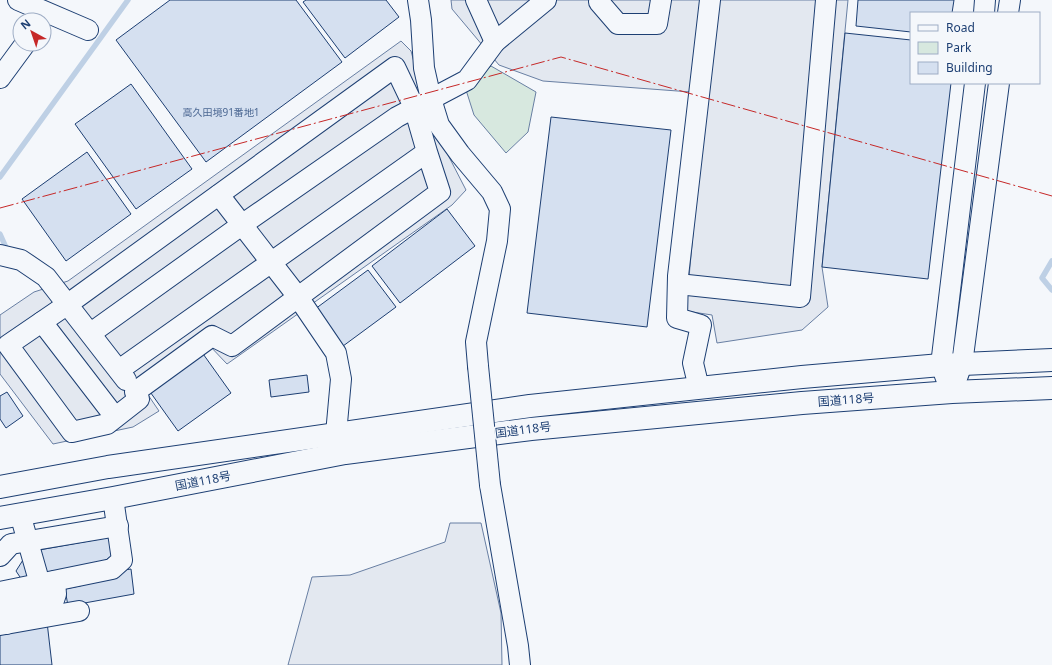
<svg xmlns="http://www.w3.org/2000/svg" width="1052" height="665" font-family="'Noto Sans','Noto Sans JP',sans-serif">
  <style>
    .green { fill: #d7e8df; stroke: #687fa3 }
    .parking { fill: #e3e8f0; stroke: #687fa3 }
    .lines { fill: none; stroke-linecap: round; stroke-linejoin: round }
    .stream { stroke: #bed0e5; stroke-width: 5.5 }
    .building { fill: #d5e0f0; stroke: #1d3f73 }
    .minor-casing { stroke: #1d3f73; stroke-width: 22 }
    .highway-casing { stroke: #1d3f73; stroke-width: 24 }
    .minor { stroke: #f4f7fb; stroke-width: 20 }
    .highway { stroke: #f4f7fb; stroke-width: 22 }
    .minor-bridge-casing { stroke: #1d3f73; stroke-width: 22; stroke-linecap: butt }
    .minor-bridge { stroke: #f4f7fb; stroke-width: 20 }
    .power { stroke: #c62828; stroke-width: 1; stroke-dasharray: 14 3 2 3; stroke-linecap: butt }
    .labels { text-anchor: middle; stroke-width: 3; stroke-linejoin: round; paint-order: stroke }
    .number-label { font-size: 10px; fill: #4b6792 }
    .street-label { font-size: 12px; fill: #1d3f73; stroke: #f4f7fb }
  </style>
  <rect width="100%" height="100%" fill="#f4f7fb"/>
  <!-- green -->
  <polygon class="green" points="491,66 536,92 528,132 506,153 474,115 466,90"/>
  <!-- parking -->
  <g class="parking">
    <polygon points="451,0 702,0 691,92 543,81 499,65 452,9"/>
    <polygon points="714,0 848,0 822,267 828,307 802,330 717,343 712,315 686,311"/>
    <polygon points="401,41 411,51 429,118 466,190 452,205 227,364 208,344 144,389 159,411 133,427 53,444 0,374 0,315 34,292 68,281"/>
    <polygon points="450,523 481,523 501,613 502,665 288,665 312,577 350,575 445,542"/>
  </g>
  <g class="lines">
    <!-- stream -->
    <g class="stream">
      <polyline points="0,177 128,0"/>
      <polyline points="0,234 8,252"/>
      <polyline points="1052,261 1042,278 1052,290"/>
    </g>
  </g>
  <!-- building -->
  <g class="building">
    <polygon points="170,0 296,0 342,62 206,162 116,40"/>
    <polygon points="306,0 386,0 399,17 345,58 303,2"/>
    <polygon points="858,0 954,0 952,13 911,13 911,32 856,26"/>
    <polygon points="845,33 911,40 911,83 951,83 928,279 822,267"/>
    <polygon points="131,84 192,169 136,209 75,124"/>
    <polygon points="551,117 671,130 647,327 527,313"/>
    <polygon points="87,152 131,214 66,261 22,199"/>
    <polygon points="447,209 475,246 400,303 372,266"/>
    <polygon points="368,270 396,307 339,349 311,312"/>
    <polygon points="201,351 231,393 178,431 148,389"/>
    <polygon points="307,375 309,392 271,397 269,380"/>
    <polygon points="7,392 23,416 6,428 0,419 0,396"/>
    <polygon points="111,537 115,554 98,565 104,573 131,569 134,594 68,606 65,589 84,585 80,570 22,580 16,571 28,552"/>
    <polygon points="47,622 52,665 0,665 0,630"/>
  </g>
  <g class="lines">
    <defs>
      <g id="minor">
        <polyline points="18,0 88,30"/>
        <polyline points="418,0 421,20 424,68 431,99 439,125 460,154 492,192 500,209 497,241 476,342 478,366"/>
        <polyline points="476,0 495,42"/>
        <polyline points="599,2 618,24 657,24 661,0"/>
        <polyline points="984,13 985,0"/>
        <polyline points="1008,13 1010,0"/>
        <polyline points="0,78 25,44"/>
        <polyline points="219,195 298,297 336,353 341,379 336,434"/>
        <polyline points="0,255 21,260 46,277 126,380"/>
        <polyline points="678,284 800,297 826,0"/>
        <polyline points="42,322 115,417"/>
        <polyline points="91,333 243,224 397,117 467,80 495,42 546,0"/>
        <polyline points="119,370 427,152 414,107 395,67 68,304 8,345 72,432 107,424 139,399 135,392 212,336 232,346 440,192 427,152"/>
        <polyline points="947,381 941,365 975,83"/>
        <polyline points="699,388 693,363 701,325 677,318 678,276 710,0"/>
        <polyline points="952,392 962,364 999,83"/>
        <polyline points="490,485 518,646 520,665"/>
        <polyline points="20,514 40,584"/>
        <polyline points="0,556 11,544 118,526"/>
        <polyline points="0,592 112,569 122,560 113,498"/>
        <polyline points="6,624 4,611 9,607 54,600 56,594 55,581"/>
        <polyline points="0,625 79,611"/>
      </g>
      <g id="highway">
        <polyline points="0,487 108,467 530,406 802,377 941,365 1052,360"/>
        <polyline points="0,518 113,498 345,453 531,429 802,403 952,392 1052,388"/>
      </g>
    </defs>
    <!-- minor casing -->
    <use href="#minor" class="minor-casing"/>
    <!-- highway casing -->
    <use href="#highway" class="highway-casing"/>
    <!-- minor -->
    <use href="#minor" class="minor"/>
    <!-- highway -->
    <use href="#highway" class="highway"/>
    <defs>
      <polyline id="minor-bridge" points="478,366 490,485"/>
    </defs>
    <!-- minor-bridge casing -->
    <use href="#minor-bridge" class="minor-bridge-casing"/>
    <!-- minor-bridge -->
    <use href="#minor-bridge" class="minor-bridge"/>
    <!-- power -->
    <polyline class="power" points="0,208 561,57 1052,196"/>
  </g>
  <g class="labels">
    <!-- number labels -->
    <g class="number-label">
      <text x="221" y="116">高久田境91番地1</text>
    </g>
    <!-- street labels -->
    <g class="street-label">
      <text transform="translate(846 400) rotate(-4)" y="4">国道118号</text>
      <text transform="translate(523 430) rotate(-7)" y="4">国道118号</text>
      <text transform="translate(203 481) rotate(-11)" y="4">国道118号</text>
    </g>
  </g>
  <!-- legend -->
  <rect x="910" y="12" width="130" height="72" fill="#f4f7fb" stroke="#9eadc5"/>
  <rect x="918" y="25" width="20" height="6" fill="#f4f7fb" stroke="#9eadc5"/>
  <text x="946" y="32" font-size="12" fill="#1d3f73">Road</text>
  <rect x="918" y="42" width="20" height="12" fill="#d7e8df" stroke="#9eadc5"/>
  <text x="946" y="52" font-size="12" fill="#1d3f73">Park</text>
  <rect x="918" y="62" width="20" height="12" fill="#d5e0f0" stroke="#9eadc5"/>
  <text x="946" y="72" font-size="12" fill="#1d3f73">Building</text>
  <!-- north arrow -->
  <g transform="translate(32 32) rotate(320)"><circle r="19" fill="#f4f7fb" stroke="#9eadc5"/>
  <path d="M0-3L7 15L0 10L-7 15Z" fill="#c62828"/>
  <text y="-6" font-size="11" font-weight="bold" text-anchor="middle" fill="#1d3f73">N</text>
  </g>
</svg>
